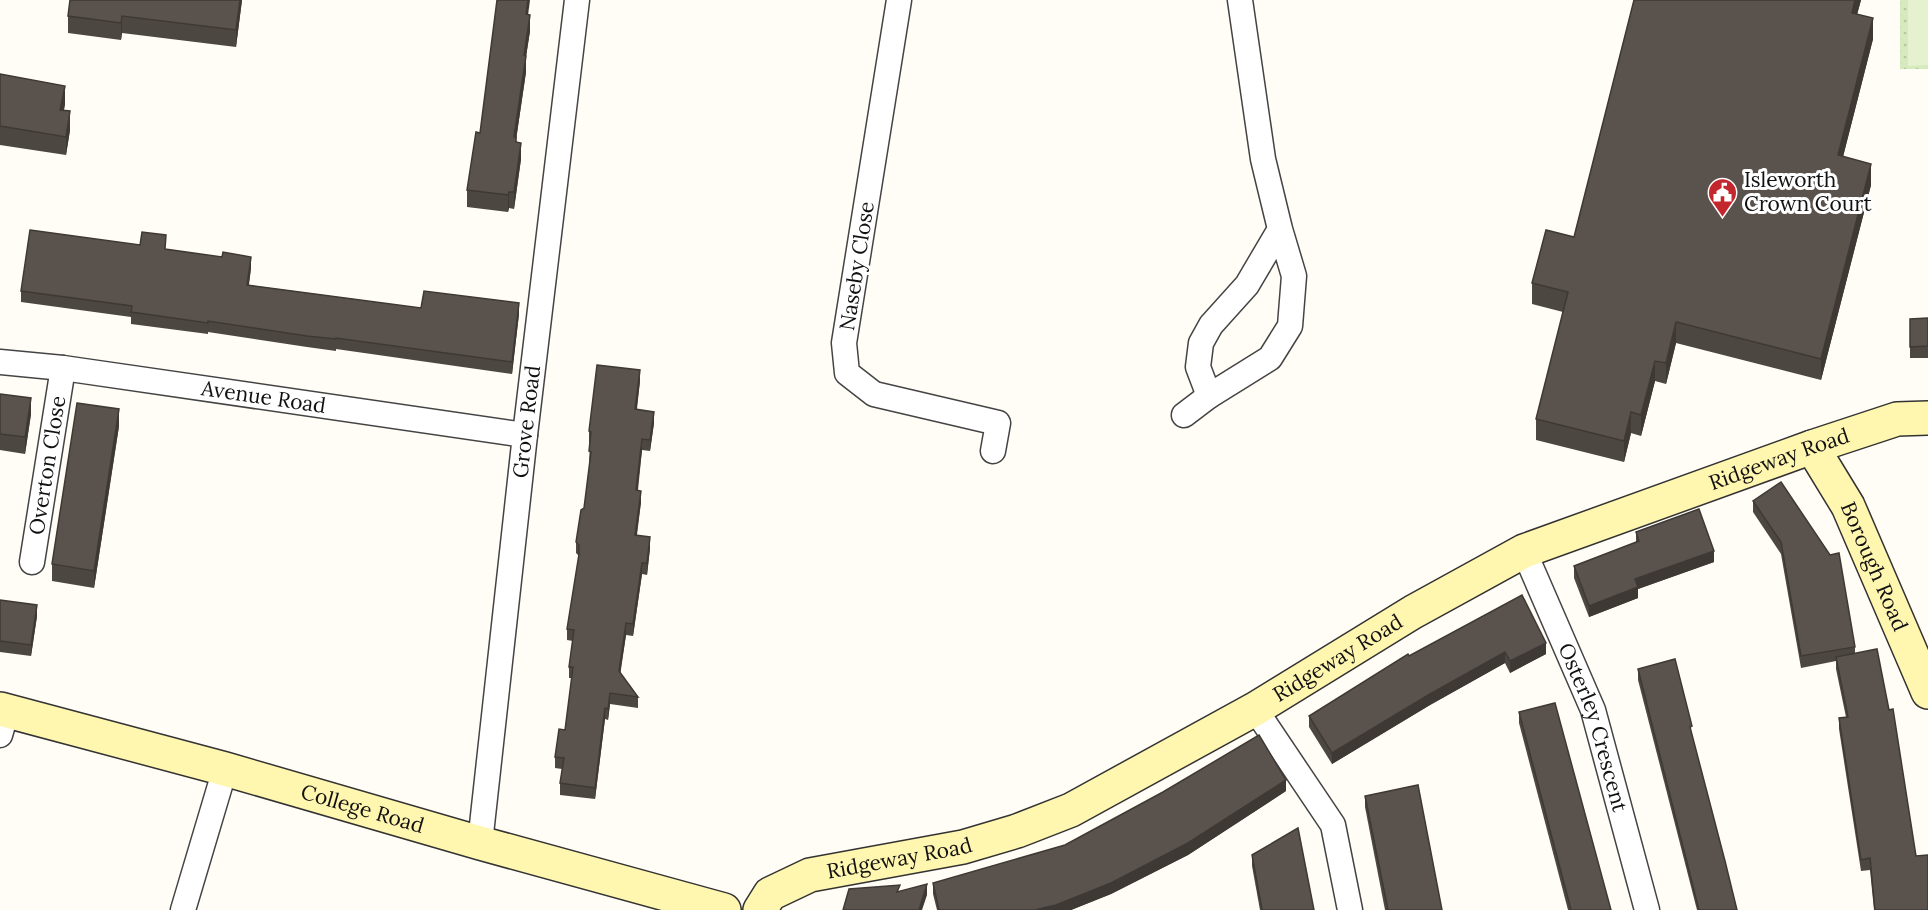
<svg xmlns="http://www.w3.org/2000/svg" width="1928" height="910" font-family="Lora,serif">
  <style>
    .park { fill: url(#park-dots) }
    .pitch { fill: #e6f2cf }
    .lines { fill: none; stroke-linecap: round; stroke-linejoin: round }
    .street-casing { stroke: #444; stroke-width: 27 }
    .secondary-casing { stroke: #333; stroke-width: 36 }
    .street { stroke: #fff; stroke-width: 24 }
    .secondary { stroke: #fff6b0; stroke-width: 33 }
    .wall { fill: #4d4742 }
    .shaded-wall { fill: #3f3936 }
    .building { fill: #5a524d; stroke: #3f3936; stroke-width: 1.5 }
    .labels { text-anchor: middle; stroke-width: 6; stroke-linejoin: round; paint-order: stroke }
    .poi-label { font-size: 21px; fill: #111; stroke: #fff; text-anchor: start }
    .street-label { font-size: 21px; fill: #111; stroke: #fff }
  </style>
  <defs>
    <pattern id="park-dots" width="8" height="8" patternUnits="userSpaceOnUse" patternTransform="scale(1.5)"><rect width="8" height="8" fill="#d5ebbd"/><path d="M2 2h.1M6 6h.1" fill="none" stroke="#b6c8a1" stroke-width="1.8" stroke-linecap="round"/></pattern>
  </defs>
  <rect width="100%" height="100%" fill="#fffdf5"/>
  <!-- park -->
  <rect class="park" x="1900" y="0" width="28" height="69"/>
  <!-- pitch -->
  <polygon class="pitch" points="1908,0 1928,0 1928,65 1908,66"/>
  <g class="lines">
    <defs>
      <g id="street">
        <polyline points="899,0 844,343 847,373 874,394 998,423 993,451"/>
        <polyline points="1240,0 1263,159 1280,229 1294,276 1290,326 1270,358 1209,396 1198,367 1201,343 1211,325 1247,285 1280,229"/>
        <path id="s1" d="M0,362L63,368L525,435"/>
        <polyline points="1184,415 1209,396"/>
        <path id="s2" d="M1524,551L1593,710L1647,910"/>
        <path id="s3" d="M32,562L63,368"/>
        <polyline points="1255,709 1333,825 1350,910"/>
        <polyline points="0,735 7,711"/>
        <path id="s4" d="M480,843L525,435L577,0"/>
        <polyline points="183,910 225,769"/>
      </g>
      <g id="secondary">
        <path id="s5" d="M1812,447L1848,506L1928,692"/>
        <path id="s6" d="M0,709L225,769L480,843L724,910"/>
        <path id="s7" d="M760,910L770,894L810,875L963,847L1017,831L1071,810L1255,709L1413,612L1524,551L1812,447L1897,419L1928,418"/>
      </g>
    </defs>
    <!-- street casing -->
    <use href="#street" class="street-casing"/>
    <!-- secondary casing -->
    <use href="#secondary" class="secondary-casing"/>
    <!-- street -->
    <use href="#street" class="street"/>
    <!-- secondary -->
    <use href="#secondary" class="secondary"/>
  </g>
  <!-- wall -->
  <g class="wall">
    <polygon points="242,0 236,47 122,33 121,40 68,33 68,16"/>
    <polygon points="1634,0 1861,0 1857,14 1873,39 1843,157 1871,185 1821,380 1676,343 1666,384 1655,381 1641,436 1631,433 1624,462 1536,440 1536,419 1563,312 1532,304 1532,283 1574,237"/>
    <polygon points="528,15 530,31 526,56 526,72 516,140 521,159 514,209 509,208 508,212 467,207 467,190 480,133"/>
    <polygon points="0,74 65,104 64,110 70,130 66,155 0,145"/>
    <polygon points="140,245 166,249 251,268 249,285 421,308 519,314 512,374 336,349 336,351 307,347 208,332 208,334 131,324 131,317 21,302 21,291"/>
    <polygon points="1928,318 1928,358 1910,358 1910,319"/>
    <polygon points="640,381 637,409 654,423 650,451 642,450 638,490 641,502 637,535 650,548 647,575 642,574 633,636 626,635 620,673 638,697 638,708 610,704 608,720 605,719 595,799 560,795 560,783 562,769 555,768 555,757 565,730 572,678 569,678 569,667 573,641 567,640 567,629 579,556 576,553 576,542 584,508 590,463 589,463 590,443 589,443 589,431"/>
    <polygon points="0,394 31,414 25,454 0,450"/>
    <polygon points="119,426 94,588 52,581 52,564"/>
    <polygon points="1753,501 1830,555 1855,647 1855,654 1916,856 1928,910 1874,910 1870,870 1861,871 1839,729 1839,718 1846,717 1836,669 1836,661 1801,668 1781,554 1753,512"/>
    <polygon points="1636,532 1714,562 1638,589 1638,598 1589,617 1574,578 1574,566 1636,542"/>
    <polygon points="1522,595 1546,654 1510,673 1505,663 1430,705 1332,764 1309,727 1309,716 1409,656"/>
    <polygon points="0,600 37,616 31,656 0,652"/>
    <polygon points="1638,669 1692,737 1737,910 1697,910 1638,680"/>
    <polygon points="1519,712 1611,910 1568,910 1519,723"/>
    <polygon points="1286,791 1188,855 1111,894 1071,910 937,910 933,894 933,883"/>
    <polygon points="1365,796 1442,910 1385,910 1365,807"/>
    <polygon points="1252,855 1314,910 1260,910 1252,866"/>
  </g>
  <!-- shaded-wall -->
  <g class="shaded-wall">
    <polygon points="240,0 242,0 236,47 236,30"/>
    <polygon points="528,0 530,0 526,31 526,14"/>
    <polygon points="1855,0 1861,0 1852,34 1852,13"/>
    <polygon points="530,15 530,31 525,64 526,56 526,72 516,140 516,154 514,137"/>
    <polygon points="122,16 122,33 121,40 121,23"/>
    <polygon points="1873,18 1873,39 1838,176 1838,155"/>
    <polygon points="65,86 65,104 60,128 60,110"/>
    <polygon points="70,111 70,130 66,155 66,137"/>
    <polygon points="521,143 521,159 514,209 514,192"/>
    <polygon points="1871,164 1871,185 1821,380 1821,359"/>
    <polygon points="509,192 509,208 508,212 508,195"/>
    <polygon points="251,257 251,268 247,296 247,285"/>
    <polygon points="519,303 519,314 512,374 512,362"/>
    <polygon points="1676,322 1676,343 1666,384 1666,363"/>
    <polygon points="1655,361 1655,381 1641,436 1641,415"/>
    <polygon points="640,370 640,381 635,421 635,409"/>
    <polygon points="31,398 31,414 25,454 25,437"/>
    <polygon points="119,409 119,426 94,588 94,571"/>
    <polygon points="654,412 654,423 650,451 650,440"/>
    <polygon points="1631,412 1631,433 1624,462 1624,441"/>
    <polygon points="642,439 642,450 636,501 636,490"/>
    <polygon points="641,491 641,502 635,546 635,535"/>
    <polygon points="650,537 650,548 647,575 647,563"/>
    <polygon points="1714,551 1714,562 1638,589 1638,598 1589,617 1589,606 1635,579"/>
    <polygon points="642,563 642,574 633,636 633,624"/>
    <polygon points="37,605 37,616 31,656 31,645"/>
    <polygon points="626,623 626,635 619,683 619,671"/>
    <polygon points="1546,643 1546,654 1510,673 1510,661"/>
    <polygon points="1505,652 1505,663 1430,705 1332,764 1332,753 1430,694"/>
    <polygon points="610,693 610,704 608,720 608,709"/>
    <polygon points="605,708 605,719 595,799 595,788"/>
    <polygon points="1286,780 1286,791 1188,855 1111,894 1071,910 1035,910"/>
    <polygon points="927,884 927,895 922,910 919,910"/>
  </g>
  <!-- building -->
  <g class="building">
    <polygon points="70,0 240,0 236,30 122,16 121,23 68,16"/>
    <polygon points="497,0 528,0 526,14 530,15 524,55 526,56 514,137 516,137 516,142 521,143 514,192 509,192 508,195 467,190 476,132 480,133"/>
    <polygon points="1634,0 1855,0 1852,13 1873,18 1838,155 1871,164 1821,359 1676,322 1666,363 1655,361 1641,415 1631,412 1624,441 1536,419 1568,292 1532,283 1546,230 1574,237"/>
    <polygon points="0,74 65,86 60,110 70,111 66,137 0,126"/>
    <polygon points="30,230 140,245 142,232 166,235 165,249 222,257 223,252 251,257 247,285 421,308 424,291 519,303 512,362 336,338 336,339 307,336 208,321 208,323 131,312 132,306 21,291"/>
    <polygon points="1928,318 1928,346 1910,347 1910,319"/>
    <polygon points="597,365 640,370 635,409 654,412 650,440 642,439 636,490 641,491 635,535 650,537 647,563 642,563 633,624 626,623 619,671 638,697 610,693 608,709 605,708 595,788 560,783 564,758 555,757 559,729 565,730 573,667 569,667 574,630 567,629 579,554 579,545 576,542 581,510 584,508 591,452 589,451 591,432 589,431"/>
    <polygon points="0,394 31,398 25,437 0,434"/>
    <polygon points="77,403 119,409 94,571 52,564"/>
    <polygon points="1781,482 1830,555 1839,553 1855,647 1801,656 1781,542 1753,501"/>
    <polygon points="1699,509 1714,551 1635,579 1638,587 1589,606 1574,566 1639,541 1636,532"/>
    <polygon points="1522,595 1546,643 1510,661 1505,652 1430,694 1332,753 1309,716 1408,654 1409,656"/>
    <polygon points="0,600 37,605 31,645 0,641"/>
    <polygon points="1877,649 1889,710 1893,709 1916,856 1928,855 1928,910 1875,910 1870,858 1861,860 1839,718 1848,717 1836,657"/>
    <polygon points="1675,659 1692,726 1690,727 1725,861 1737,910 1699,910 1638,669"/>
    <polygon points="1555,703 1611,910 1571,910 1519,712"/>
    <polygon points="1259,735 1286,780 1188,843 1111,883 1056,905 1035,910 939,910 933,883 1065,845 1163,792"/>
    <polygon points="1418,785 1442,910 1388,910 1365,796"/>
    <polygon points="1298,828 1314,910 1262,910 1252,855"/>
    <polygon points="927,884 919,910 843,910 849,889 900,885 897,892"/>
  </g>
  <!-- icons -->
  <defs>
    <symbol id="civic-pin" viewBox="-11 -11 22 30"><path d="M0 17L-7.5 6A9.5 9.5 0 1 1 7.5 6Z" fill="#c4262e" stroke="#fff"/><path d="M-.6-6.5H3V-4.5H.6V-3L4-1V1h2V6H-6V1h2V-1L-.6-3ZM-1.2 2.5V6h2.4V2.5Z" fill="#fff"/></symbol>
  </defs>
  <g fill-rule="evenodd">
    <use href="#civic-pin" x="1706" y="176" width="33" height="45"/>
  </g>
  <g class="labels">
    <!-- poi labels -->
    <g class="poi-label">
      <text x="1744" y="187">Isleworth<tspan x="1744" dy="24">Crown Court</tspan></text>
    </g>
    <!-- street labels -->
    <g class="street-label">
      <text transform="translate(857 266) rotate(-81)" y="7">Naseby Close</text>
      <text dy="7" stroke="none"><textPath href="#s1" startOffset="266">Avenue Road</textPath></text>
      <text dy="7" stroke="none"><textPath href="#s4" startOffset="424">Grove Road</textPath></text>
      <text dy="7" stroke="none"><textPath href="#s7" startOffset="1126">Ridgeway Road</textPath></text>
      <text dy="7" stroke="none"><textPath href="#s3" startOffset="98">Overton Close</textPath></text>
      <text dy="7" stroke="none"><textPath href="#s5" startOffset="135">Borough Road</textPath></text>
      <text dy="7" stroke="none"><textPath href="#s7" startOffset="640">Ridgeway Road</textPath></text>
      <text dy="7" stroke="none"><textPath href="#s2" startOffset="190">Osterley Crescent</textPath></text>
      <text dy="7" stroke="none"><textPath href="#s6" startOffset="376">College Road</textPath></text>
      <text dy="7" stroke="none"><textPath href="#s7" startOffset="154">Ridgeway Road</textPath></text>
    </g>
  </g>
</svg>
